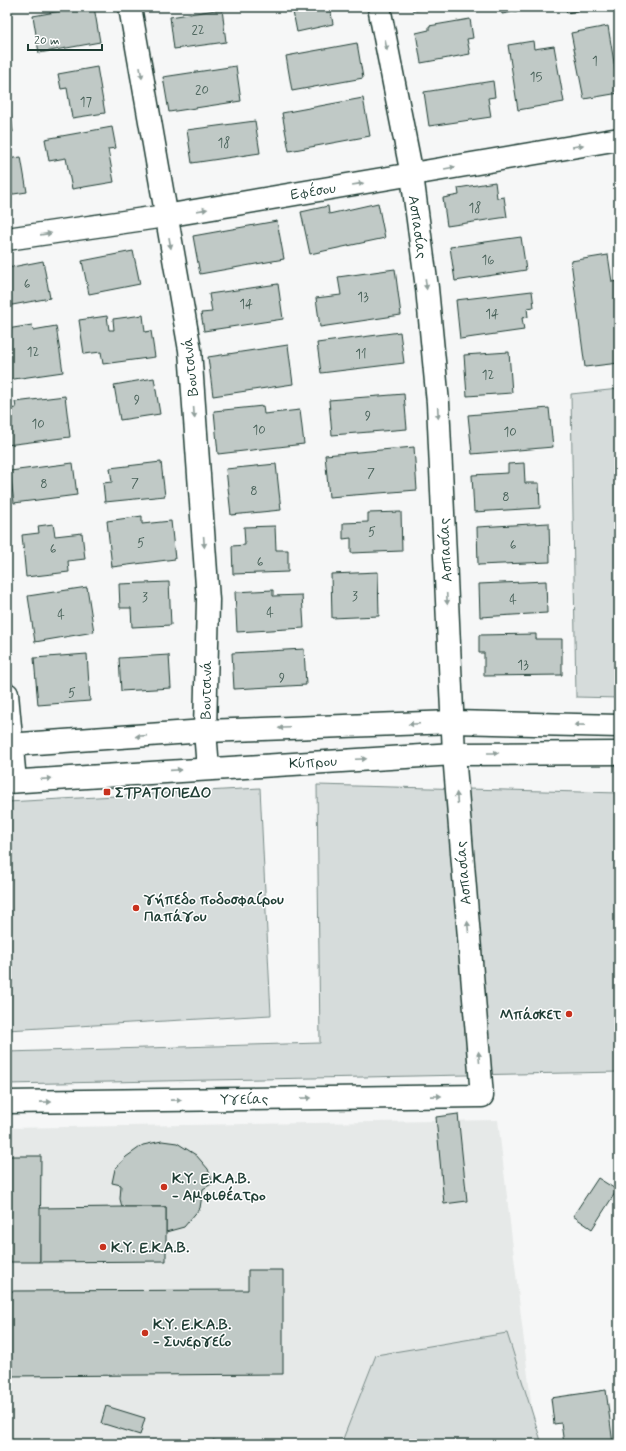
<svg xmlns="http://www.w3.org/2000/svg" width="626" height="1451" font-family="Mynerve,sans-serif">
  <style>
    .built { fill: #e6e9e8 }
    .green { fill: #d6dcdb; stroke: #7a8c88 }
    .building { fill: #c0c9c6; stroke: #1f3d34 }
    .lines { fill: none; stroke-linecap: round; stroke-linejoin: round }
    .minor-casing { stroke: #1f3d34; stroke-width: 25 }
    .minor { stroke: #fff; stroke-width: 22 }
    .oneway { fill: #8f9e9a }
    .poi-dot { fill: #c8321e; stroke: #fff; stroke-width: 1.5 }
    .labels { text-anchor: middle; stroke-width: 3; stroke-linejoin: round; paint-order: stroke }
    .number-label { font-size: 13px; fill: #476058 }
    .street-label { font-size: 15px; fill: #1f3d34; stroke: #fff }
    .poi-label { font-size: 15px; font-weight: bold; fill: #1f3d34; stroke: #fff; text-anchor: start }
  </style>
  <rect width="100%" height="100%" fill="#f6f7f7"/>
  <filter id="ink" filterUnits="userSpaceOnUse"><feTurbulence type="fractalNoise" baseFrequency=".025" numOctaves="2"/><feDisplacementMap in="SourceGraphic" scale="8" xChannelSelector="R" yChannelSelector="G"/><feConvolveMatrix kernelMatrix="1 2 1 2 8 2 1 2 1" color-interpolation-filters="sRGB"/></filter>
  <g filter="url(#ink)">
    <!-- built -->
    <polygon class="built" points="498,1120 536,1444 7,1444 7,1128"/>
    <!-- green -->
    <g class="green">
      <polygon points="619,389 619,698 576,697 571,394"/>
      <polygon points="317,785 619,793 619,1072 7,1084 7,1052 320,1043"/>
      <polygon points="260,788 271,1015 7,1030 7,802"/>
      <polygon points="507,1333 542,1444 341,1444 376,1355"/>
    </g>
    <!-- building -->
    <g class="building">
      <polygon points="83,7 94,7 100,42 39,53 33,16"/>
      <polygon points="292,7 330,7 333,24 297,32"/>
      <polygon points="412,7 433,7 413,11"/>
      <polygon points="501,7 535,7 535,8 502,14"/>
      <polygon points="565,7 596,7 567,13"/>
      <polygon points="222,9 226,42 174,49 170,17"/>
      <polygon points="470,19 473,38 467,39 470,54 421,63 416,33 429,30 429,26"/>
      <polygon points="608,26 619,93 584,99 571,33"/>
      <polygon points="533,41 534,49 554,46 564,102 518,110 508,45"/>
      <polygon points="357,43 363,78 292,91 286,56"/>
      <polygon points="236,66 241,101 169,112 163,77"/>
      <polygon points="97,67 105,113 72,118 67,88 61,89 58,74"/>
      <polygon points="493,81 495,97 488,98 491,117 429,126 424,92"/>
      <polygon points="7,84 13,132 7,132"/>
      <polygon points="363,98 370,136 289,151 282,113"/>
      <polygon points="255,121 260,153 192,163 187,130"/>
      <polygon points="112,127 116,148 108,149 114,182 72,189 66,158 49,161 45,139"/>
      <polygon points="21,157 27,192 7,195 7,159"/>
      <polygon points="495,182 497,198 504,197 507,217 447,226 443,198 459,195 458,188"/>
      <polygon points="378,203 385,238 310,254 301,212 328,206 329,214"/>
      <polygon points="277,221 284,259 200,274 193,236"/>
      <polygon points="521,237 526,270 455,281 450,247"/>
      <polygon points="133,251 140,284 89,294 82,261"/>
      <polygon points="608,255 612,282 619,281 619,363 585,367 571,261"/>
      <polygon points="43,261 50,298 7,306 7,268"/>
      <polygon points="395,269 401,315 320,327 316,298 341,295 338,277"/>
      <polygon points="278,284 283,319 204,331 201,313 212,312 209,294"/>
      <polygon points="532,291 534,307 527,308 528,317 522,318 524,330 460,339 456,300"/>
      <polygon points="143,315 145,332 151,331 155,357 103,364 101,352 84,354 79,320 107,316 109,330 114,330 113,319"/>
      <polygon points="32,325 33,330 56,326 63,372 7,380 7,329"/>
      <polygon points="400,332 404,363 321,373 317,343"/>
      <polygon points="288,345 293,384 213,396 208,357"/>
      <polygon points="509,352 512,393 467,396 464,355"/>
      <polygon points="154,378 160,414 120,420 114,385"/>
      <polygon points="404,394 407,429 332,435 329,400"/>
      <polygon points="65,396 70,437 7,445 7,409 16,408 15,402"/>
      <polygon points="263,406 264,414 300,410 304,444 218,454 214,411"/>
      <polygon points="549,408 553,447 472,454 468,415"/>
      <polygon points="414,447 417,490 329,497 325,455"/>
      <polygon points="161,462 165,496 105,502 103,483 112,482 110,468"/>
      <polygon points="73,463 77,495 14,503 10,471"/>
      <polygon points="524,463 525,483 539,483 540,508 474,512 472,475 508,473 508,464"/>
      <polygon points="276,464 281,510 231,515 226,469"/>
      <polygon points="401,512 402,551 351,553 351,538 343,539 343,523 368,522 368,513"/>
      <polygon points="142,516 142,524 171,521 175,559 112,567 107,521"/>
      <polygon points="549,523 550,562 478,565 477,527"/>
      <polygon points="53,524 55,536 82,533 85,559 68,561 69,572 26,577 22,535 39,533 38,526"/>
      <polygon points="275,526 276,550 288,550 288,572 233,574 232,546 245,545 244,527"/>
      <polygon points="378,572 379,616 332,618 331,574"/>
      <polygon points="546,581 547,613 480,617 479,584"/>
      <polygon points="169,582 171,625 132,627 131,608 120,608 119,584"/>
      <polygon points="87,587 94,632 35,642 28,596"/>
      <polygon points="273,590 273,596 302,595 304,628 237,632 235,592"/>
      <polygon points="536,634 536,639 562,639 562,675 484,676 484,653 479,653 479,635"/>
      <polygon points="304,649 306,685 234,689 232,653"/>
      <polygon points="87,654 90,701 38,705 34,658"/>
      <polygon points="169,655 171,688 121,691 119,658"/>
      <polygon points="458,1114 467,1201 444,1204 436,1117"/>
      <polygon points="162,1141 177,1143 196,1155 208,1169 213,1183 203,1189 200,1208 184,1227 166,1232 166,1207 122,1207 120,1199 121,1185 112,1183 115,1169 126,1157 143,1145"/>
      <polygon points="7,1156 41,1156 40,1262 7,1262"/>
      <polygon points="598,1178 617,1190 592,1229 573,1216"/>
      <polygon points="122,1207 166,1207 166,1261 40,1262 40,1208"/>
      <polygon points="248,1270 283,1270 283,1374 7,1376 7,1291 248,1290"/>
      <polygon points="606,1390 613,1444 564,1444 561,1423 554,1424 551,1398"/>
      <polygon points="106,1406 145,1418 140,1435 101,1423"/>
      <polygon points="213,1440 224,1444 212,1444"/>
    </g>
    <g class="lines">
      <defs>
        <g id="minor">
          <polyline points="130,7 190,350 208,600 205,731 208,768"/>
          <polyline points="7,239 165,216 619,139"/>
          <polyline points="7,694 15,781"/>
          <polyline points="7,745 205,731 453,722 619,726"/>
          <polyline points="7,782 454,754 619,753"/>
          <polyline points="7,1102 482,1096 454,754 438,403 427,288 412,175 379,7"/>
        </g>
      </defs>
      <!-- minor casing -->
      <use href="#minor" class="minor-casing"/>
      <!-- minor -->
      <use href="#minor" class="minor"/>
    </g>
    <!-- one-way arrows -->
    <defs><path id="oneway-solid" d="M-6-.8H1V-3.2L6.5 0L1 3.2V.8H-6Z"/></defs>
    <g class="oneway">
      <use href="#oneway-solid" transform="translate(386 45) rotate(79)"/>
      <use href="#oneway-solid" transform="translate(141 73) rotate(80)"/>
      <use href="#oneway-solid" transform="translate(578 146) rotate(-10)"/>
      <use href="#oneway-solid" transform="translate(450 168) rotate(-10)"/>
      <use href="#oneway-solid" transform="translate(358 184) rotate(-9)"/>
      <use href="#oneway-solid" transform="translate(202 210) rotate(-9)"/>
      <use href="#oneway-solid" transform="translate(46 234) rotate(-8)"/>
      <use href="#oneway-solid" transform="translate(170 243) rotate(80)"/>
      <use href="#oneway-solid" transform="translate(426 284) rotate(83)"/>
      <use href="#oneway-solid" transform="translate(194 413) rotate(86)"/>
      <use href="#oneway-solid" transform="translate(438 413) rotate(87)"/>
      <use href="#oneway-solid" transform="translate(204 542) rotate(86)"/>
      <use href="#oneway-solid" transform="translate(447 599) rotate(87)"/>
      <use href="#oneway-solid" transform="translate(414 724) rotate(178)"/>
      <use href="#oneway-solid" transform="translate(580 725) rotate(-179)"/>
      <use href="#oneway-solid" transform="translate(284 728) rotate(178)"/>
      <use href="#oneway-solid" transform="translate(141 736) rotate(176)"/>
      <use href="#oneway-solid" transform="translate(493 753)"/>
      <use href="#oneway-solid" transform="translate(361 759) rotate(-3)"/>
      <use href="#oneway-solid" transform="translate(176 770) rotate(-4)"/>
      <use href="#oneway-solid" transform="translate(46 779) rotate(-4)"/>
      <use href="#oneway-solid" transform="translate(457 798) rotate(-95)"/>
      <use href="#oneway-solid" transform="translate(468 927) rotate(-95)"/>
      <use href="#oneway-solid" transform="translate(479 1057) rotate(-95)"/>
      <use href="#oneway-solid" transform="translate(436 1096) rotate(-1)"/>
      <use href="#oneway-solid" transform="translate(306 1098) rotate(-1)"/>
      <use href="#oneway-solid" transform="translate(176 1100) rotate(-1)"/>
      <use href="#oneway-solid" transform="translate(46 1102) rotate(-1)"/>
    </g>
  </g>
  <!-- markers -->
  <g class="poi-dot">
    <rect x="103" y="788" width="8" height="8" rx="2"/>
    <circle cx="136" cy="908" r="4"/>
    <circle cx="569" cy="1014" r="4"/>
    <circle cx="164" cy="1187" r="4"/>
    <circle cx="103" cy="1247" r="4"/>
    <circle cx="145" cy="1333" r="4"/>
  </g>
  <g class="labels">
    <!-- number labels -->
    <g class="number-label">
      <text x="198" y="34">22</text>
      <text x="595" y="65">1</text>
      <text x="536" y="81">15</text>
      <text x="202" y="94">20</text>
      <text x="86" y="106">17</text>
      <text x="224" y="147">18</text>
      <text x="475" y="212">18</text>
      <text x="488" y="264">16</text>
      <text x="27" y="288">6</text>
      <text x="363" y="301">13</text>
      <text x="246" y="308">14</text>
      <text x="492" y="318">14</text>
      <text x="33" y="356">12</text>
      <text x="361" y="358">11</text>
      <text x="488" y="379">12</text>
      <text x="137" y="404">9</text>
      <text x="368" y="420">9</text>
      <text x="38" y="428">10</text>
      <text x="259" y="434">10</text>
      <text x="510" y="436">10</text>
      <text x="371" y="477">7</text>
      <text x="135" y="487">7</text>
      <text x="44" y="488">8</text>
      <text x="254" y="495">8</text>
      <text x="506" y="501">8</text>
      <text x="372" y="536">5</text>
      <text x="141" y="547">5</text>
      <text x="513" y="549">6</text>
      <text x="53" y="553">6</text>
      <text x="260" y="566">6</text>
      <text x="355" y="600">3</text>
      <text x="145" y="601">3</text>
      <text x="513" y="604">4</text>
      <text x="270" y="617">4</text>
      <text x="61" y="619">4</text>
      <text x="523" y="669">13</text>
      <text x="282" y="682">9</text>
      <text x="72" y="697">5</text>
    </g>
    <!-- street labels -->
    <g class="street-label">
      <text transform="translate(313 191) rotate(-9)" y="5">Εφέσου</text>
      <text transform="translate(418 227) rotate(82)" y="5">Ασπασίας</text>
      <text transform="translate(190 367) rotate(-96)" y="5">Βουτσινά</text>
      <text transform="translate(445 550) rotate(-93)" y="5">Ασπασίας</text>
      <text transform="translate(206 690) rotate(-89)" y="5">Βουτσινά</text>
      <text transform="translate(313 762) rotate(-3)" y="5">Κύπρου</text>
      <text transform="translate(463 873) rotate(-95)" y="5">Ασπασίας</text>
      <text transform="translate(244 1099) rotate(-1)" y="5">Υγείας</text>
    </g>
    <!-- poi labels -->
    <g class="poi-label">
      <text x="115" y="797">ΣΤΡΑΤΟΠΕΔΟ</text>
      <text x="144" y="904">γήπεδο ποδοσφαίρου<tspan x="144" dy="17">Παπάγου</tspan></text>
      <text x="561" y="1019" text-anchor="end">Μπάσκετ</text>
      <text x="172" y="1183">Κ.Υ. Ε.Κ.Α.Β.<tspan x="172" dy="17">- Αμφιθέατρο</tspan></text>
      <text x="111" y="1252">Κ.Υ. Ε.Κ.Α.Β.</text>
      <text x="153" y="1329">Κ.Υ. Ε.Κ.Α.Β.<tspan x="153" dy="17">- Συνεργείο</tspan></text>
    </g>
  </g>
  <!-- margin -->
  <rect width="626" height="1451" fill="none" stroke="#fff" stroke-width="24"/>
  <rect x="12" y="12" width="602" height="1427" fill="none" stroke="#1f3d34" stroke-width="1.5" filter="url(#ink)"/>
  <!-- scale -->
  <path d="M28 44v6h74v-6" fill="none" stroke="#1f3d34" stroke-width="2"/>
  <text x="34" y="44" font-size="12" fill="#1f3d34" stroke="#ffffff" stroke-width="3" paint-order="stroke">20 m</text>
</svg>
